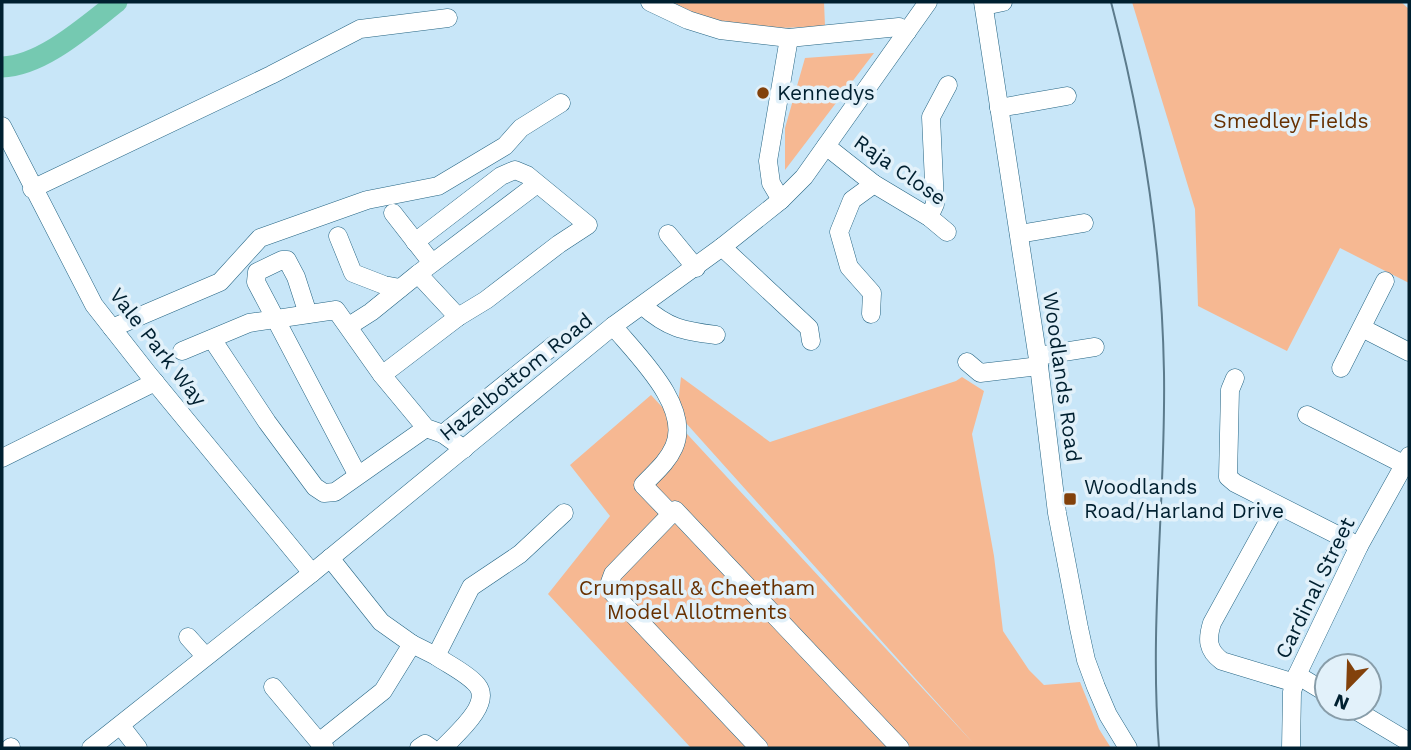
<svg xmlns="http://www.w3.org/2000/svg" width="1411" height="750" font-family="'Work Sans',sans-serif">
  <style>
    .green { fill: #f6b892 }
    .lines { fill: none; stroke-linecap: round; stroke-linejoin: round }
    .river { stroke: #75c9b1; stroke-width: 21 }
    .minor-casing { stroke: #246483; stroke-width: 19 }
    .minor { stroke: #fff; stroke-width: 18 }
    .tram { stroke: #5c7b8c; stroke-width: 2 }
    .poi-dot { fill: #82410b; stroke: #e2f1fa; stroke-width: 2.5 }
    .labels { text-anchor: middle; stroke-width: 7; stroke-linejoin: round; paint-order: stroke }
    .poi-label { font-size: 21px; fill: #002030; stroke: #e2f1fa; text-anchor: start }
    .park-label { font-size: 21px; fill: #673000; stroke: #e2f1fa }
    .street-label { font-size: 21px; fill: #002030; stroke: #e2f1fa }
  </style>
  <rect width="100%" height="100%" fill="#c8e6f8"/>
  <!-- green -->
  <g class="green">
    <path d="M672,2H824L825,26C786,28 743,31 706,19C694,15 683,7 672,2Z"/>
    <polygon points="1132,2 1401,2 1409,9 1409,283 1340,248 1287,351 1198,306 1195,209"/>
    <polygon points="874,53 785,170 785,128 805,58"/>
    <polygon points="681,377 770,442 956,381 962,377 984,391 972,434 994,556 1003,631 1029,670 1044,685 1080,682 1099,729 1111,748 691,748 548,594 610,516 570,465 651,395 975,745 677,413"/>
  </g>
  <g class="lines">
    <!-- river -->
    <path class="river" d="M2,67C42,66 86,26 117,2"/>
    <defs>
      <g id="minor">
        <polyline points="650,2 688,20 720,30 789,38 899,27 907,32"/>
        <polyline points="983,2 1039,366 1057,513 1079,628 1086,660 1096,687 1108,715 1128,748"/>
        <polyline points="984,6 1003,2"/>
        <polyline points="999,108 1067,96"/>
        <polyline points="2,126 94,305 149,375 312,573"/>
        <polyline points="826,146 874,184 929,217 947,232"/>
        <polyline points="32,189 271,75 360,29 448,18"/>
        <polyline points="781,200 771,183 768,161 789,38"/>
        <polyline points="393,213 432,263"/>
        <polyline points="929,217 935,204 931,117 948,85"/>
        <polyline points="668,234 696,268"/>
        <polyline points="1019,234 1084,223"/>
        <polyline points="338,236 353,273 384,285 400,288"/>
        <polyline points="722,247 809,328 811,341"/>
        <polyline points="418,274 458,317"/>
        <path d="M643,306C668,328 683,331 716,335"/>
        <polyline points="308,314 296,277 287,260 282,260 257,272 256,282 357,474"/>
        <polyline points="871,314 872,293 849,267 839,232 852,200 874,184"/>
        <polyline points="349,326 371,312 418,274 537,184"/>
        <path d="M613,326C637,355 692,407 674,447C667,463 654,473 643,485L671,514"/>
        <polyline points="112,328 220,282 260,238 367,200 438,186 505,146 521,128 561,103"/>
        <polyline points="1362,328 1409,352"/>
        <polyline points="212,339 267,422 315,487 324,493 335,492 426,428"/>
        <polyline points="182,351 249,323 336,310 382,375 426,428 443,434 464,449"/>
        <polyline points="1038,356 1095,347"/>
        <polyline points="967,362 980,373 1039,366"/>
        <polyline points="1341,368 1385,281"/>
        <polyline points="382,375 458,317 486,300 559,244 588,225 527,175 515,170 501,176 415,242"/>
        <polyline points="1235,378 1230,390 1228,477 1235,483 1359,546"/>
        <polyline points="1307,415 1405,465"/>
        <polyline points="443,434 554,345"/>
        <polyline points="2,458 155,382"/>
        <path d="M1277,505L1212,623C1207,639 1207,650 1222,661L1295,683"/>
        <polyline points="188,637 205,656"/>
        <polyline points="412,644 436,656 471,587 520,554 564,513"/>
        <path d="M436,656C449,665 467,673 477,685C493,704 455,735 443,748"/>
        <polyline points="1297,675 1327,693"/>
        <polyline points="273,687 319,742"/>
        <polyline points="1352,708 1409,742"/>
        <polyline points="121,726 138,748"/>
        <polyline points="10,748 11,747"/>
        <polyline points="91,748 312,573 613,326 722,247 781,200 804,177 928,2"/>
        <polyline points="325,748 319,742 383,691 412,644 381,622 330,558"/>
        <polyline points="419,748 425,744 431,748"/>
        <polyline points="759,748 610,590 609,585 613,574 675,510 900,748"/>
        <polyline points="1291,748 1292,692 1297,675 1359,546 1409,456"/>
      </g>
    </defs>
    <!-- minor casing -->
    <use href="#minor" class="minor-casing"/>
    <!-- minor -->
    <use href="#minor" class="minor"/>
    <!-- tram -->
    <path class="tram" d="M1111,2C1143,124 1162,247 1164,373C1166,498 1149,623 1159,748"/>
  </g>
  <!-- markers -->
  <g class="poi-dot">
    <circle cx="763" cy="93" r="7"/>
    <rect x="1063" y="492" width="14" height="14" rx="3.5"/>
  </g>
  <g class="labels">
    <!-- poi labels -->
    <g class="poi-label">
      <text x="777" y="100">Kennedys</text>
      <text x="1084" y="494">Woodlands<tspan x="1084" dy="24">Road/Harland Drive</tspan></text>
    </g>
    <!-- park labels -->
    <g class="park-label">
      <text x="1291" y="128">Smedley Fields</text>
      <text x="697" y="595">Crumpsall &amp; Cheetham<tspan x="697" dy="24">Model Allotments</tspan></text>
    </g>
    <!-- street labels -->
    <g class="street-label">
      <text transform="translate(900 170) rotate(35)" y="7">Raja Close</text>
      <text transform="translate(158 347) rotate(52)" y="7">Vale Park Way</text>
      <text transform="translate(516 377) rotate(-39)" y="7">Hazelbottom Road</text>
      <text transform="translate(1062 377) rotate(82)" y="7">Woodlands Road</text>
      <text transform="translate(1315 588) rotate(-64)" y="7">Cardinal Street</text>
    </g>
  </g>
  <!-- border -->
  <rect width="1411" height="750" fill="none" stroke="#002030" stroke-width="7"/>
  <!-- north arrow -->
  <g transform="translate(1348 687) rotate(203)"><circle r="33" fill="#e2f1fa" stroke="#889da9" stroke-width="2"/>
  <path d="M0-5L12 26L0 18L-12 26Z" fill="#82410b"/>
  <text y="-10" font-size="19" font-weight="bold" text-anchor="middle" fill="#002030">N</text>
  </g>
</svg>
